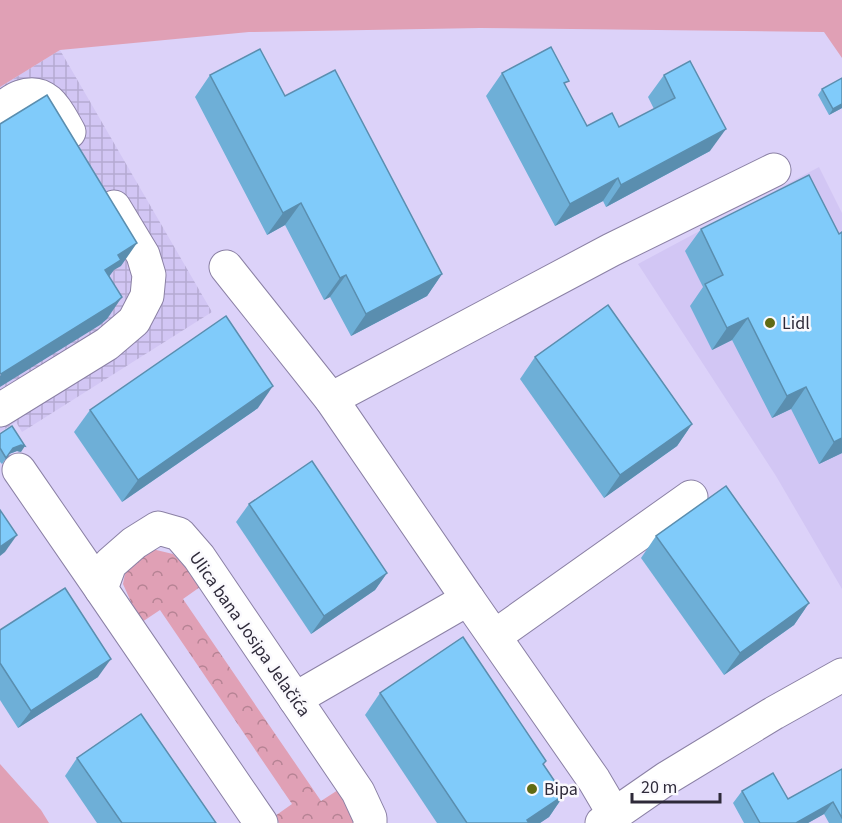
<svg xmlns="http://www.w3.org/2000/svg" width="842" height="823" font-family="'Source Sans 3',sans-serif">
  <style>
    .built { fill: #d2c6f4 }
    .industrial { fill: url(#industrial-grid) }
    .grass { fill: #e0a0b5 }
    .park { fill: url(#park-crowns) }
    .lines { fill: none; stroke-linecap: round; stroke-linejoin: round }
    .minor-casing { stroke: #8b81a5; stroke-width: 35 }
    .minor { stroke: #fff; stroke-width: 33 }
    .wall { fill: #6eafd7 }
    .shaded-wall { fill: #5a8eaf }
    .building { fill: #80cbfa; stroke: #5a8eaf; stroke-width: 1.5 }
    .poi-dot { fill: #606b13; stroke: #faf9fd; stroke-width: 2 }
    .labels { text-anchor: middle; stroke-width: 5; stroke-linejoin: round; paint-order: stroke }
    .poi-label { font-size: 18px; fill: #2e2a39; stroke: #faf9fd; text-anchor: start }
    .street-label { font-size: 18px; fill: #2e2a39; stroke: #faf9fd }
  </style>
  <defs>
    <pattern id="industrial-grid" width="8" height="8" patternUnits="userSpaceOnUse" patternTransform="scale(1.5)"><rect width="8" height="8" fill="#d2c6f4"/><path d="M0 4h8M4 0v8" fill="none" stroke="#b5aad2"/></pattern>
    <pattern id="park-crowns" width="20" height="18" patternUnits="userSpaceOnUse" patternTransform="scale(1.5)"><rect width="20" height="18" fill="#e0a0b5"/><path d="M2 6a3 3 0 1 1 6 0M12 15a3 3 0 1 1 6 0" fill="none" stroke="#b68394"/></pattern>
  </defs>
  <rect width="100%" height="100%" fill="#dcd2f9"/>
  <!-- built -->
  <polygon class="built" points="819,167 842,213 842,589 776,476 638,264"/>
  <!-- industrial -->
  <polygon class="industrial" points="60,50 212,312 22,432 16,422 0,432 0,87"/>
  <!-- grass -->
  <g class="grass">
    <polygon points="0,0 842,0 842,58 824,32 480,28 249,32 60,50 0,87"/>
    <polygon points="0,764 41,810 49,823 0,823"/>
  </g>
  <!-- park -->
  <polygon class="park" points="152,549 173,554 187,569 200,587 183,599 321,801 338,790 353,810 355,823 279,823 275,816 292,804 160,610 142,622 135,611 123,584 126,568"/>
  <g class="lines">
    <defs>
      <g id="minor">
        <path d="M0,110C6,106 13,99 20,97C48,87 58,113 69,132"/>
        <polyline points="226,267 331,399 468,599"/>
        <polyline points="331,399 611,250 774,170"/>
        <polyline points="0,410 107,344 134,321 147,296 149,275 143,255 114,207"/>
        <polyline points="19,470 101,589"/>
        <polyline points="495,636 691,497"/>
        <polyline points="295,699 468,599 594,780 614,814"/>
        <polyline points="261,823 101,589 110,564 134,543 158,528 179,534 199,557 358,792 370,818 370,823"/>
        <polyline points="602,823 667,778 774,713 842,675"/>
      </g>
    </defs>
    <!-- minor casing -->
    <use href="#minor" class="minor-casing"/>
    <!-- minor -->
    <use href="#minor" class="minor"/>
  </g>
  <!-- wall -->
  <g class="wall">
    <polygon points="502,73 565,86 587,126 619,127 654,109 648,97 664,75 710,151 606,207 603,201 555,226 486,96"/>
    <polygon points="210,75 285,96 442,274 427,296 351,336 330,297 324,300 285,225 267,235 195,97"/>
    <polygon points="822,89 842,108 829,115 818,95"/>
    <polygon points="809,175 842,453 819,464 791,409 772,418 732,340 712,350 690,306 703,287 685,251 701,229"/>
    <polygon points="535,357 692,424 677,446 604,498 520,379"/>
    <polygon points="258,408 122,502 74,432 90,410"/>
    <polygon points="0,434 21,452 17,451 9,454 2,464 0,462"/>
    <polygon points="249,504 387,573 375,590 311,634 236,522"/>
    <polygon points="656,536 809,603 794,625 724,675 641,558"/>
    <polygon points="0,630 98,677 18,728 0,700"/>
    <polygon points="380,693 544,765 564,795 549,817 540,823 437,823 365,715"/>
    <polygon points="77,758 216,823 97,823 65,776"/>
    <polygon points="842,769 842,823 829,823 824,814 808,823 744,823 733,803 742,791 788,799"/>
  </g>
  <!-- shaded-wall -->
  <g class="shaded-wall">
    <polygon points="842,104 842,108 829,115 833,109"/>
    <polygon points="726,129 710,151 606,207 621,185"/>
    <polygon points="618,178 603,201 555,226 570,204"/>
    <polygon points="301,203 285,225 267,235 283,213"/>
    <polygon points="137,243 121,266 114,270 105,282 105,270 118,255"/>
    <polygon points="442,274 427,296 351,336 366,314"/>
    <polygon points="346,275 330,297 324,300 340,278"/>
    <polygon points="122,297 107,319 100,325 0,387 0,376 1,374"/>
    <polygon points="748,318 732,340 712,350 727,328"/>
    <polygon points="273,386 258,408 122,502 138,480"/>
    <polygon points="806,387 791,409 772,418 787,396"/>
    <polygon points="692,424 677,446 604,498 620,475"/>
    <polygon points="842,438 842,453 819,464 834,442"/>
    <polygon points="21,445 25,446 21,452 17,451 9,454 2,464 13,448"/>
    <polygon points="17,535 5,552 0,556 0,547"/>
    <polygon points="387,573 375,590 311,634 324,616"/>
    <polygon points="809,603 794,625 724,675 740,653"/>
    <polygon points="111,659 98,677 18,728 31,711"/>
    <polygon points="564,795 549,817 540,823 525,823 527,820"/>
    <polygon points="833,802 824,814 808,823 796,823"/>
  </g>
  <!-- building -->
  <g class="building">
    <polygon points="551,47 569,81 564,83 587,126 612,113 619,127 675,98 664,75 690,61 726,129 621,185 618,178 570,204 502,73"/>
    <polygon points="260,49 285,96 335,70 442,274 366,314 346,275 340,278 301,203 283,213 210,75"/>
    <polygon points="842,78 842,104 833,109 822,89"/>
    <polygon points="47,95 137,243 118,255 121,260 105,270 122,297 115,303 1,374 0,373 0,124"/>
    <polygon points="809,175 839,234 842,232 842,438 834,442 806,387 787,396 748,318 727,328 705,284 723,275 701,229"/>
    <polygon points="608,305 692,424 620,475 535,357"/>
    <polygon points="226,316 273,386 138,480 90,410"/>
    <polygon points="12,426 25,446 21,445 13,448 6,458 0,448 0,434"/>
    <polygon points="312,461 387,573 324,616 249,504"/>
    <polygon points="726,486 809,603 740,653 656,536"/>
    <polygon points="0,510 17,535 0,547"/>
    <polygon points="65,588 111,659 31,711 0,663 0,630"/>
    <polygon points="463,637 546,761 543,764 564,795 527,820 529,823 467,823 380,693"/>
    <polygon points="141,714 216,823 122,823 77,758"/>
    <polygon points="842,769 842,818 833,802 796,823 760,823 742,791 773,773 788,799"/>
  </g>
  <!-- markers -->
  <g class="poi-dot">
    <circle cx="770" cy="323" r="6"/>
    <circle cx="532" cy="789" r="6"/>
  </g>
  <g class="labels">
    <!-- poi labels -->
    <g class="poi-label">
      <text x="782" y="329">Lidl</text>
      <text x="544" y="795">Bipa</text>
    </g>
    <!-- street labels -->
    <g class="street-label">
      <text transform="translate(250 634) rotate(55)" y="6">Ulica bana Josipa Jelačića</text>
    </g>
  </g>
  <!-- scale -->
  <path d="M632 793v9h88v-9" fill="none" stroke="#2e2a39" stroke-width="3"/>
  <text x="641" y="793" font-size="18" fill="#2e2a39" stroke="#faf9fd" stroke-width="4.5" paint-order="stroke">20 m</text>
</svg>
